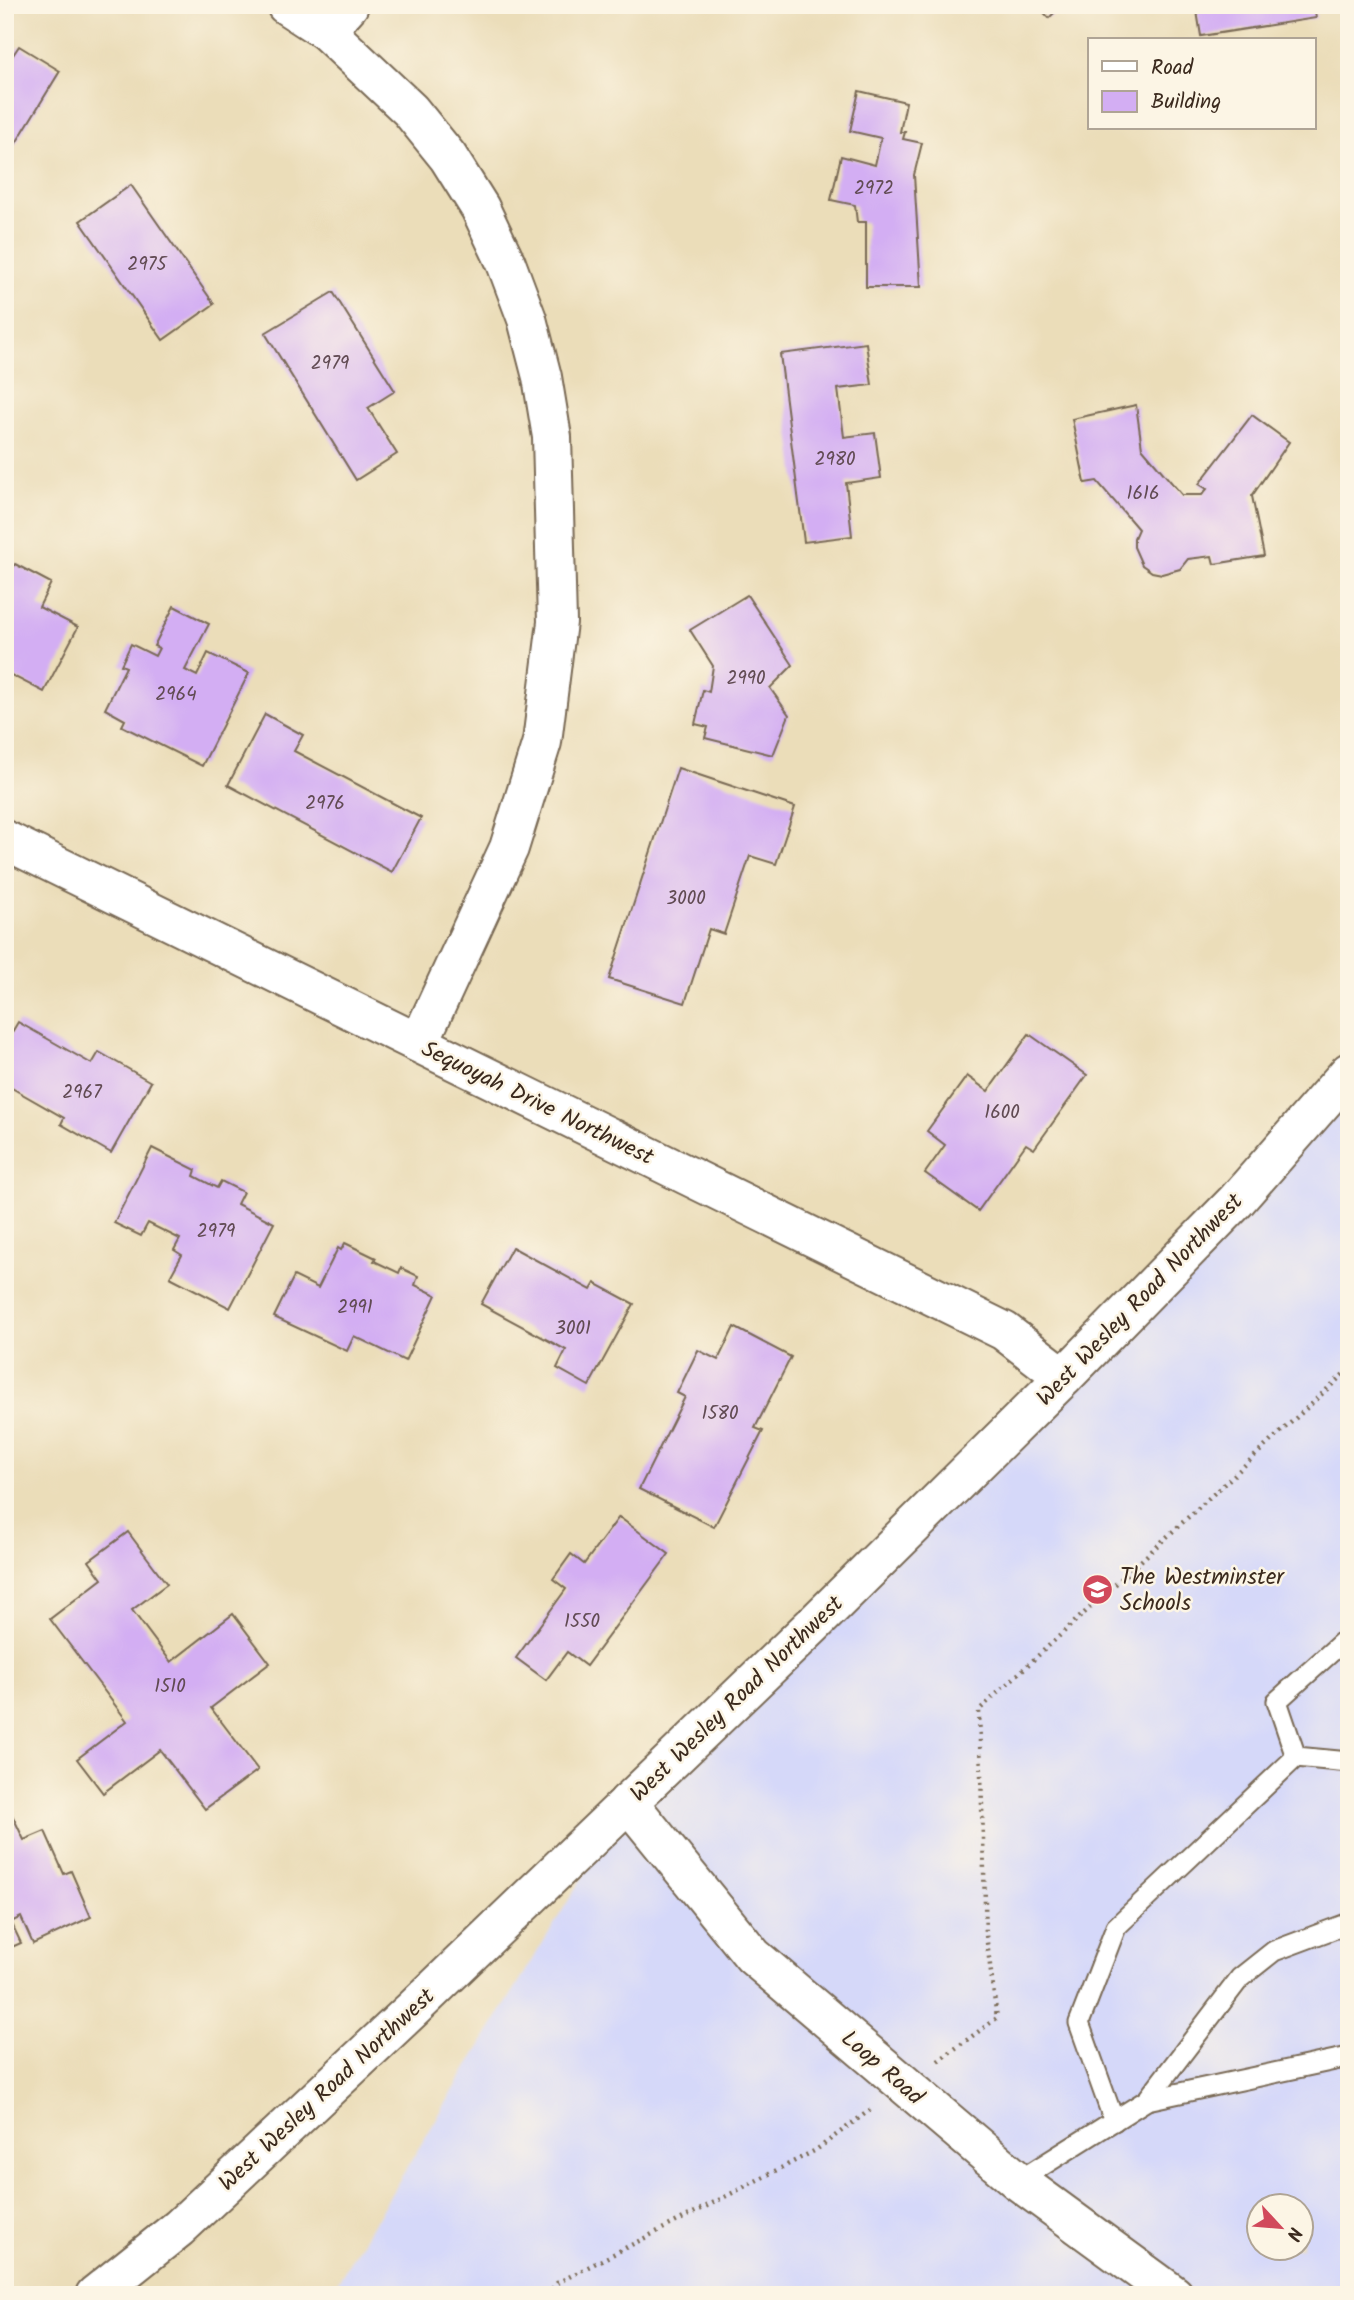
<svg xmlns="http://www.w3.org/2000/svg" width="1354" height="2300" font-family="Kalam,sans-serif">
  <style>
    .built { fill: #d5d8f9; fill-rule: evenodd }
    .building { fill: #d3aef3 }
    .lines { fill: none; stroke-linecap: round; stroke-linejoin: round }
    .lane-casing { stroke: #796954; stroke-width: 23 }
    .street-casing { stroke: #796954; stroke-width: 42 }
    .secondary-casing { stroke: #796954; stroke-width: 42 }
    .path { stroke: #796954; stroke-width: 4.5; stroke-dasharray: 2 5; stroke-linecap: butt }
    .lane { stroke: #fff; stroke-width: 19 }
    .street { stroke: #fff; stroke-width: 38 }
    .secondary { stroke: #fff; stroke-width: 38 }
    .labels { text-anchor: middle; stroke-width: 5; stroke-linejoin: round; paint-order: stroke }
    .number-label { font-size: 19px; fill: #614b53 }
    .street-label { font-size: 23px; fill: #3b2a1e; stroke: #fcf5e5 }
    .poi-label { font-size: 23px; fill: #3b2a1e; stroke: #fcf5e5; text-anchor: start }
  </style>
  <rect width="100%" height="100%" fill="#fcf5e5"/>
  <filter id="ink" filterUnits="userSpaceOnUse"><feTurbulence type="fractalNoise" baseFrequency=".0143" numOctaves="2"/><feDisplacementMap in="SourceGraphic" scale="14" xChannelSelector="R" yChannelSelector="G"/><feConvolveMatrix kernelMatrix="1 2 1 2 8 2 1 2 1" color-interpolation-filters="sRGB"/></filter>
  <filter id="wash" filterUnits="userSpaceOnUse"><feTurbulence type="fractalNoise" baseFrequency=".00686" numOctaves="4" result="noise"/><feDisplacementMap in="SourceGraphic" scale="28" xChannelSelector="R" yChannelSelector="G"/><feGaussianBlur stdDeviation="1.57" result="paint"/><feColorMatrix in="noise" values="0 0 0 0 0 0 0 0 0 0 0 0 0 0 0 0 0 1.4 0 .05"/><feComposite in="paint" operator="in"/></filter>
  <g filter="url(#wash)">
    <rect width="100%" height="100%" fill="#ebddb9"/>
    <!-- built -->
    <path class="built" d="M1349,1072V2295H330L628,1802ZM1260,2206H1302V2248H1260Z"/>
    <g id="blocks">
      <!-- building -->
      <g class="building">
        <polygon points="1037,5 1062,5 1049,18"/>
        <polygon points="1196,5 1314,5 1316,18 1201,36"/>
        <polygon points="19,46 60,71 5,161 5,67"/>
        <polygon points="859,91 906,102 900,132 905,132 903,139 922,143 914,175 921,287 866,287 866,222 857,222 855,205 831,200 841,156 875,165 881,138 850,131"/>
        <polygon points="131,185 214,304 163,340 80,221"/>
        <polygon points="333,292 395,391 368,408 397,454 356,480 265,333"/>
        <polygon points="866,343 872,385 838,389 844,437 875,433 881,478 846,483 852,536 804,542 780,354"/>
        <polygon points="1136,405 1142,448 1182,495 1202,495 1207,489 1199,484 1252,415 1289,442 1252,496 1264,556 1214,564 1212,556 1188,559 1180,569 1162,574 1152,572 1142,565 1134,547 1134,538 1138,529 1097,481 1085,483 1072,419"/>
        <polygon points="15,564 51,583 39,607 78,627 44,692 5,672 5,582"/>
        <polygon points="747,595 793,665 770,688 789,715 773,755 705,738 708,727 695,724 703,690 709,692 713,666 690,630"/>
        <polygon points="174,606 209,624 185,670 197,676 208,653 249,673 202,766 122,726 125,720 105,709 126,667 121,665 131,644 155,656 159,648 154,646"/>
        <polygon points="265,714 303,735 294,751 421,818 392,872 228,785"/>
        <polygon points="678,768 795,807 776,864 750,856 724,934 709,929 685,1003 609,979"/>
        <polygon points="18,1022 92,1064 99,1052 151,1082 111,1153 61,1124 64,1118 10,1087 5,1095 5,1044"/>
        <polygon points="1029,1034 1087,1075 1034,1149 1026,1144 978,1211 925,1173 945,1145 927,1131 967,1076 988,1091"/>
        <polygon points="152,1148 196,1170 194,1176 217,1188 221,1181 243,1192 237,1204 274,1223 230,1308 170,1277 182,1255 174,1250 180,1239 148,1223 141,1236 114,1223"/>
        <polygon points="345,1243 376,1258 374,1261 399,1273 401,1268 418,1276 415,1285 436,1295 405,1361 354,1336 347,1351 274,1317 294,1276 318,1288 338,1248 341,1250"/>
        <polygon points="512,1247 591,1290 595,1283 634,1304 589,1386 557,1368 566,1350 481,1304"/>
        <polygon points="734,1327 791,1357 755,1428 763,1431 714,1527 639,1489 685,1397 677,1393 698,1350 718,1360"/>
        <polygon points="619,1517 669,1554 586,1666 567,1652 546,1680 516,1658 566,1589 553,1579 571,1554 584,1564"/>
        <polygon points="128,1532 167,1584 132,1610 171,1662 233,1614 270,1663 211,1708 258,1770 205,1809 160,1750 103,1793 77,1759 127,1721 50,1619 102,1579 89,1561"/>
        <polygon points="5,1800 24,1840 45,1831 64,1874 71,1871 91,1917 33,1944 21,1917 11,1922 21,1943 5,1950"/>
      </g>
    </g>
  </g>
  <g filter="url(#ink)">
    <use href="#blocks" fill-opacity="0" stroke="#796954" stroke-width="2"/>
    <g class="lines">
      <defs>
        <g id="lane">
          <polyline points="1296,1757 1277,1701 1349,1636"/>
          <polyline points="1147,2100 1349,2057"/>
          <polyline points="1114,2121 1079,2023 1116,1927 1296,1757 1349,1762"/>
          <polyline points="1018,2181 1147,2100 1240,1978 1274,1951 1349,1923"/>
        </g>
        <g id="street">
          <polyline points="286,5 326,31 410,110 448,157 480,208 506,263 527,319 542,377 552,437 557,622 542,742 509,848 419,1043"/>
          <polyline points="326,31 349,5"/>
          <polyline points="5,840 1004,1331 1064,1377"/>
          <polyline points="628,1802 753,1956 1018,2181 1174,2295"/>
        </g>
        <polyline id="secondary" points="95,2295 179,2228 414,2008 813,1625 1064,1377 1236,1201 1349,1072"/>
      </defs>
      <!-- lane casing -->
      <use href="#lane" class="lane-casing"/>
      <!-- street casing -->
      <use href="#street" class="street-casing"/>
      <!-- secondary casing -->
      <use href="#secondary" class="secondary-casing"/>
      <!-- path -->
      <g class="path">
        <polyline points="938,2061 997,2018 986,1935 979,1710 1349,1369"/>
        <polyline points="549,2295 557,2283 816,2150 874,2107"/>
      </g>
      <!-- lane -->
      <use href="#lane" class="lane"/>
      <!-- street -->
      <use href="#street" class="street"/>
      <!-- secondary -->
      <use href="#secondary" class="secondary"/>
    </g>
  </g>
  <!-- icons -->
  <defs>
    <symbol id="school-disc" viewBox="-11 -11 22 22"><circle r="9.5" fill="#d1495b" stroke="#fcf5e5"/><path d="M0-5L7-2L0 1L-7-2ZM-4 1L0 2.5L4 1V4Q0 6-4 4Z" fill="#fff"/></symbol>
  </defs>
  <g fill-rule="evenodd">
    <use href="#school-disc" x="1080" y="1572" width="35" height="35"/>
  </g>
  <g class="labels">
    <!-- number labels -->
    <g class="number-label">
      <text x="874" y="194">2972</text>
      <text x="147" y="270">2975</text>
      <text x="330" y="369">2979</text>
      <text x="835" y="465">2980</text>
      <text x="1143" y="499">1616</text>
      <text x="746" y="684">2990</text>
      <text x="176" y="700">2964</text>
      <text x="325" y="809">2976</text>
      <text x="686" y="904">3000</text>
      <text x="82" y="1098">2967</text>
      <text x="1002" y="1118">1600</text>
      <text x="216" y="1237">2979</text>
      <text x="355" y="1313">2991</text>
      <text x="573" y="1334">3001</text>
      <text x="720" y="1419">1580</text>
      <text x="582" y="1627">1550</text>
      <text x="170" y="1692">1510</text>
    </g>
    <!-- street labels -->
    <g class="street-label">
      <text transform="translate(538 1102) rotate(26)" y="8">Sequoyah Drive Northwest</text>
      <text transform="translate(1139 1299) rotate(-46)" y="8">West Wesley Road Northwest</text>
      <text transform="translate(736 1698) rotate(-44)" y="8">West Wesley Road Northwest</text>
      <text transform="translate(883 2067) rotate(41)" y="8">Loop Road</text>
      <text transform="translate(326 2089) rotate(-43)" y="8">West Wesley Road Northwest</text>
    </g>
    <!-- poi labels -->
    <g class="poi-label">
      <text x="1120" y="1584">The Westminster<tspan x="1120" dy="26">Schools</tspan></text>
    </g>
  </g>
  <!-- margin -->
  <rect width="1354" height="2300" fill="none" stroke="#fcf5e5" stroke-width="28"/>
  <!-- legend -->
  <rect x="1088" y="38" width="228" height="91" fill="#fcf5e5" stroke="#afa495" stroke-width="2"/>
  <rect x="1102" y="61" width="35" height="10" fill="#ffffff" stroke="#afa495" stroke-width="2"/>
  <text x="1151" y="74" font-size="21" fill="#3b2a1e">Road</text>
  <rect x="1102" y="91" width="35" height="21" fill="#d3aef3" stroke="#afa495" stroke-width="2"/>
  <text x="1151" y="108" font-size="21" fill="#3b2a1e">Building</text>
  <!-- north arrow -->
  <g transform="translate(1280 2227) rotate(116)"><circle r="33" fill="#fcf5e5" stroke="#afa495" stroke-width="2"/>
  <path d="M0-5L12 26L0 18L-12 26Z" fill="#d1495b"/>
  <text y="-10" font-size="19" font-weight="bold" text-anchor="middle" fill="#3b2a1e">N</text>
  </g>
</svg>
